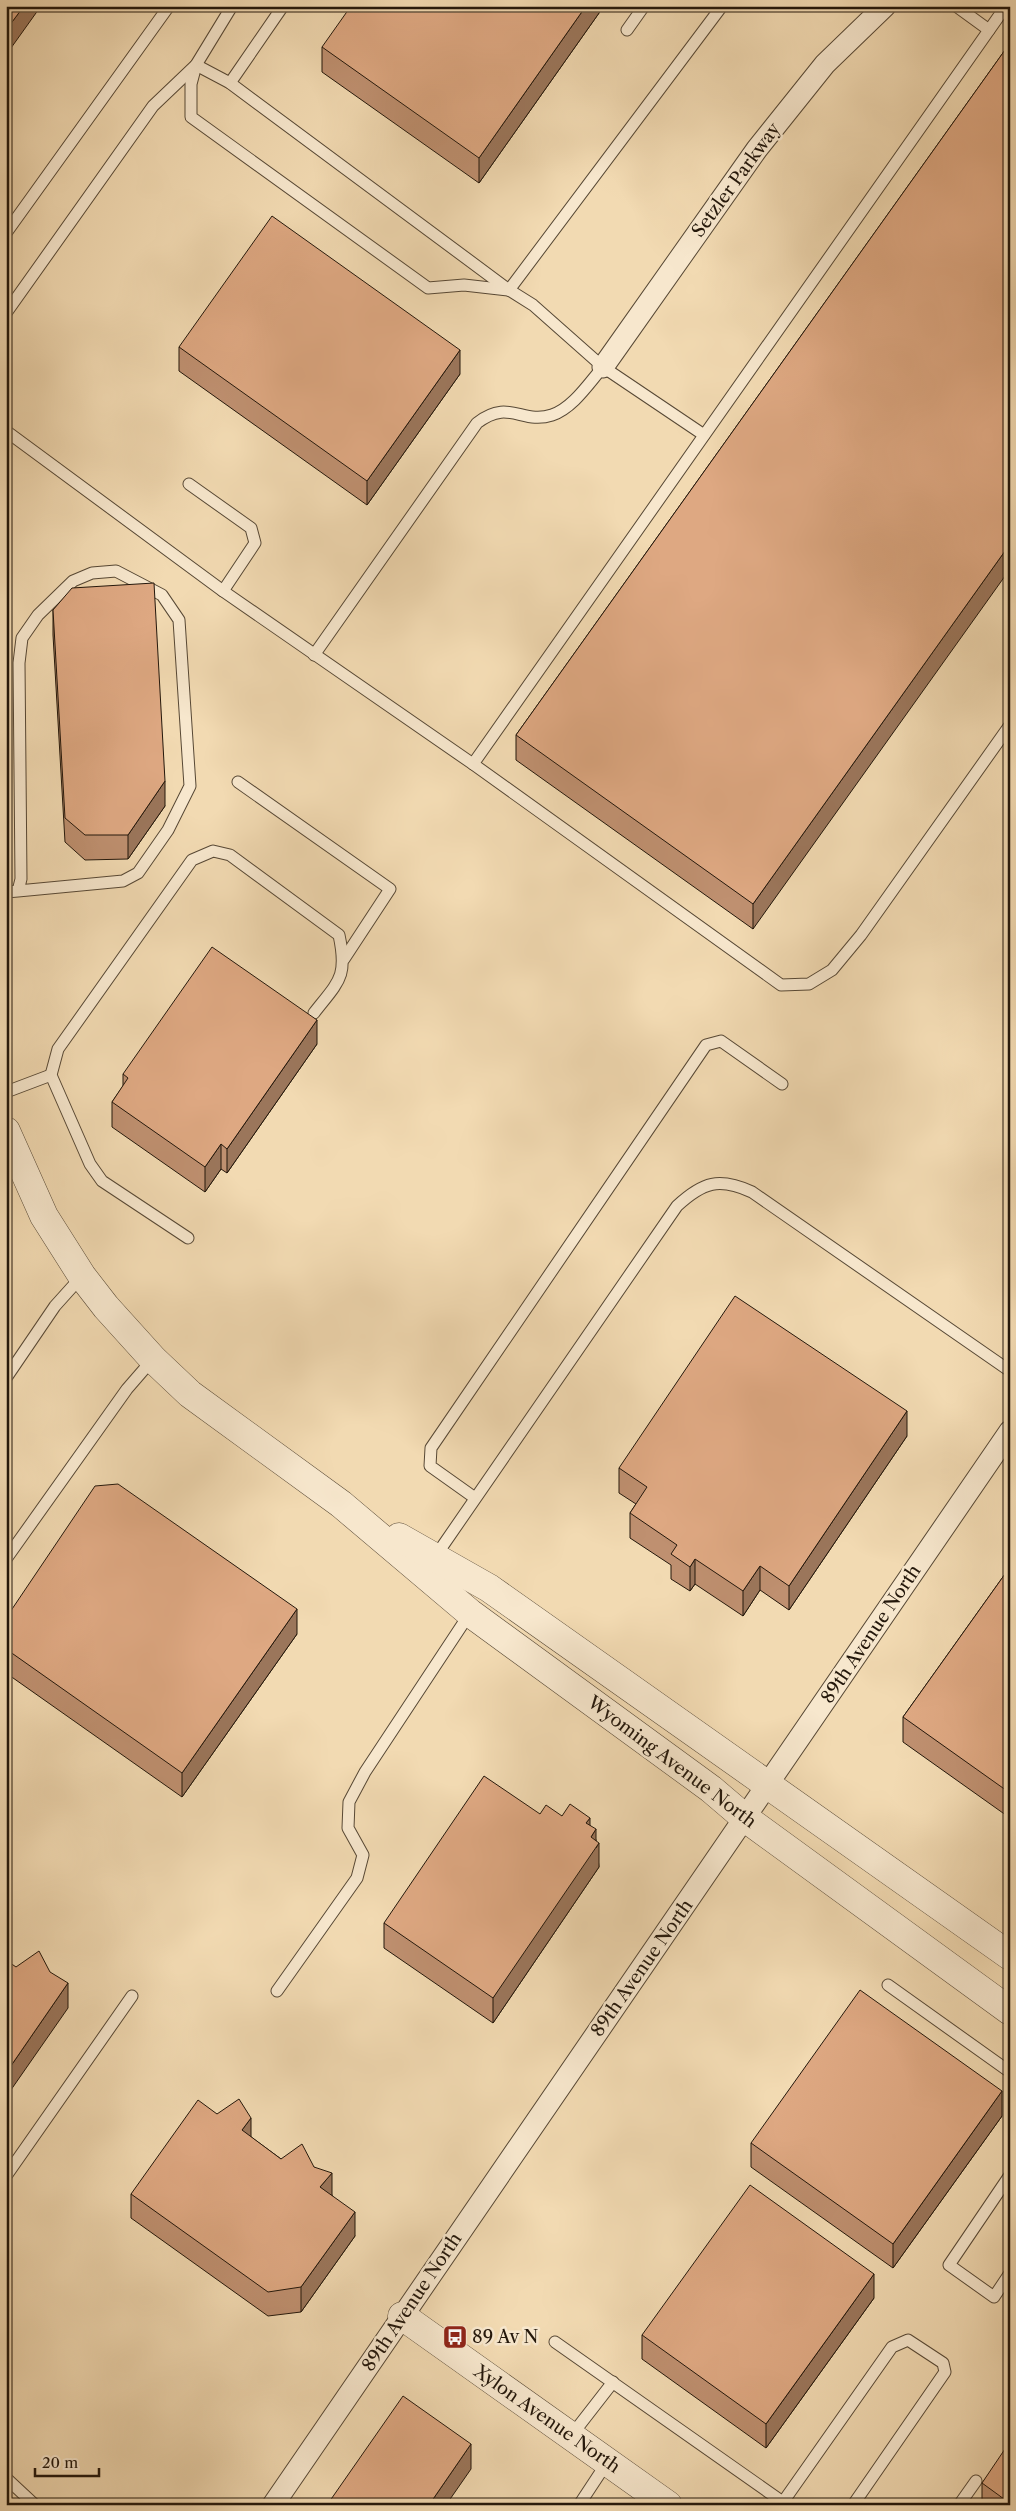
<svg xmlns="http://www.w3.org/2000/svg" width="1016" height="2511" font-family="'Libre Caslon Text',serif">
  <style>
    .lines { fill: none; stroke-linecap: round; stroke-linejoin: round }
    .service-casing { stroke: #574835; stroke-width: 13 }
    .minor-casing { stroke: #574835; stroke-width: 23 }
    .tertiary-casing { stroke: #574835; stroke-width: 29 }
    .service { stroke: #f7e7cd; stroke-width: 11 }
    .minor { stroke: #f7e7cd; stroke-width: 21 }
    .tertiary { stroke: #f7e7cd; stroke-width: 28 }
    .wall { fill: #bf9070; stroke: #23170b }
    .shaded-wall { fill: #9b765b; stroke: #23170b }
    .building { fill: #dea882; stroke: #23170b }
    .labels { text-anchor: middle; stroke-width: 5; stroke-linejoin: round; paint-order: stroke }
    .street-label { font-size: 18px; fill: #23170b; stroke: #f7e7cd }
    .poi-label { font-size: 18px; fill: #23170b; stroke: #f7e7cd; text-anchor: start }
  </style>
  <rect width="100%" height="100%" fill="#f2dab2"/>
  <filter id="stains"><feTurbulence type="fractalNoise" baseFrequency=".004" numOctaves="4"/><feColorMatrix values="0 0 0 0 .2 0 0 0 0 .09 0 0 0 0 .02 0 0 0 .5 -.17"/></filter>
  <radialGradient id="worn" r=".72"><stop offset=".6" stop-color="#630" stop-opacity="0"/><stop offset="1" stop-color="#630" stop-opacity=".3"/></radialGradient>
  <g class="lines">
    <defs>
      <g id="service">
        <polyline points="232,6 196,65 191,84 191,117 428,288 464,285 508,290"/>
        <polyline points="956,6 989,30"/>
        <polyline points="627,30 644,6"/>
        <polyline points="230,83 283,6"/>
        <polyline points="6,233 169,6"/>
        <polyline points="509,290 722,6"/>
        <polyline points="6,313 153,106 196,65 230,83 509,290 533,305 603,367 704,435"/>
        <polyline points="6,431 223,591 473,764 781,985 809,984 832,970 861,935 1010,725"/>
        <polyline points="189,484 251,528 255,543 223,591"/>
        <path d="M314,655L477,423C509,398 522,425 552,415C573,408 589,383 603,367"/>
        <polyline points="473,764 1006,6"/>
        <polyline points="238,782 390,889 344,959"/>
        <polyline points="6,892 18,891 123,881 138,873 168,830 190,786 179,620 162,595 116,571 92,573 73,581 38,615 22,638 19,663 21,879 18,891"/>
        <polyline points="6,1092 51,1075"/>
        <path d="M188,1238L102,1181L90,1164L51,1075L58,1049L192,860L213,851L230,855L339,935C348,977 339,981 314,1013"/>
        <polyline points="6,1378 55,1306 82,1276"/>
        <polyline points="475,1498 430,1466 431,1448 706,1045 721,1041 782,1084"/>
        <path d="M435,1557L677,1206C703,1182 719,1177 752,1192L1010,1371"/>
        <polyline points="6,1559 127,1389 153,1359"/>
        <polyline points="888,1985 1010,2072"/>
        <polyline points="277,1991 357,1878 363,1855 348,1828 349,1802 365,1772 470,1613"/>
        <polyline points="1010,2175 949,2265 994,2297 1010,2273"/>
        <polyline points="6,2176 132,1996"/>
        <polyline points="555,2342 787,2505"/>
        <polyline points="571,2436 613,2382"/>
        <polyline points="6,2478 35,2505"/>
        <polyline points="783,2502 892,2347 908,2340 943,2363 945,2372 853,2505"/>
        <polyline points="579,2505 608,2461"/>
        <polyline points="959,2505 976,2481"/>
      </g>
      <g id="minor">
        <polyline points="603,367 757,149 825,64 885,6"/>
        <polyline points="273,2505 1010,1431"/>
      </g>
      <g id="tertiary">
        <polyline points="6,1131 44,1216 82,1276 106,1307 153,1359 190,1394 341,1504 470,1613 711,1789 745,1818 1010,2011"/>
        <polyline points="399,1537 489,1588 1010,1956"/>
        <polyline points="402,2316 668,2505"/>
      </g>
    </defs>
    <!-- service casing -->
    <use href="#service" class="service-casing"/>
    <!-- minor casing -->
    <use href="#minor" class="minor-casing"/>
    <!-- tertiary casing -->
    <use href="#tertiary" class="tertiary-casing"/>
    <!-- service -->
    <use href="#service" class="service"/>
    <!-- minor -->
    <use href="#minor" class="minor"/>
    <!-- tertiary -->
    <use href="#tertiary" class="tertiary"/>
  </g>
  <!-- wall -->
  <g class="wall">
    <polygon points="604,6 479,183 322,72 322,47"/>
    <polygon points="1010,43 753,929 516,760 516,735"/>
    <polygon points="179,347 460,374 367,505 179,371"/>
    <polygon points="53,610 165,806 128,859 85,860 65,842 53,635"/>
    <polygon points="317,1044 227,1173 221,1169 205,1192 112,1127 112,1102 123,1086 123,1074"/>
    <polygon points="907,1436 789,1610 760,1590 743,1616 695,1584 690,1591 671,1579 671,1565 630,1538 630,1513 636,1504 619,1493 619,1468"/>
    <polygon points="1010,1567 1010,1818 903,1742 903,1717"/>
    <polygon points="6,1618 297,1634 182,1797 6,1673"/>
    <polygon points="540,1814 562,1816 590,1825 596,1840 599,1867 493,2023 384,1948 384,1923"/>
    <polygon points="217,2114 251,2137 281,2159 314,2167 332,2195 355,2236 301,2312 268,2316 131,2218 131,2194"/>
    <polygon points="1002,2116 893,2268 751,2167 751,2143"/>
    <polygon points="874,2298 766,2448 642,2359 642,2335"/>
    <polygon points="1010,2448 1010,2505 982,2505 982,2483"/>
  </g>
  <!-- shaded-wall -->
  <g class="shaded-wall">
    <polygon points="24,6 41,6 6,55 6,30"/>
    <polygon points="586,6 604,6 479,183 479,158"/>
    <polygon points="460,350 460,374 367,505 367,481"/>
    <polygon points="1010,544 1010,569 753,929 753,904"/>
    <polygon points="165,781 165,806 128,859 128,835"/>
    <polygon points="317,1020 317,1044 227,1173 227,1149"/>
    <polygon points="221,1144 221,1169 205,1192 205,1167"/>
    <polygon points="907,1411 907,1436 789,1610 789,1586"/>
    <polygon points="695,1559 695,1584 690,1591 690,1567"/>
    <polygon points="760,1566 760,1590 743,1616 743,1591"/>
    <polygon points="297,1609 297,1634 182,1797 182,1773"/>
    <polygon points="590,1818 590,1843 586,1823"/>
    <polygon points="596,1829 596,1848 599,1843 599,1867 493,2023 493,1998"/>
    <polygon points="68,1983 68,2008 6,2097 6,2073"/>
    <polygon points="1002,2091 1002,2116 893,2268 893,2244"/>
    <polygon points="251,2118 251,2143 242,2130"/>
    <polygon points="332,2173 332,2197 320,2187"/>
    <polygon points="355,2212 355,2236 301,2312 301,2287"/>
    <polygon points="874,2274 874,2298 766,2448 766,2424"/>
    <polygon points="471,2444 471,2469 446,2505 429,2505"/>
  </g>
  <!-- building -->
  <g class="building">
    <polygon points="6,6 24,6 6,30"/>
    <polygon points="351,6 586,6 479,158 322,47"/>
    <polygon points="1010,43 1010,544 753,904 516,735"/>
    <polygon points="272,216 460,350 367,481 179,347"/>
    <polygon points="154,583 165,781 128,835 85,835 65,818 53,610 72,588"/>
    <polygon points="212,947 317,1020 227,1149 221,1144 205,1167 112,1102 128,1078 123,1074"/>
    <polygon points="735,1296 907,1411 789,1586 760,1566 743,1591 695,1559 690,1567 671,1554 677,1545 630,1513 647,1487 619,1468"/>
    <polygon points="118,1484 297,1609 182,1773 6,1649 6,1618 95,1486"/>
    <polygon points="1010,1567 1010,1793 903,1717"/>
    <polygon points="484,1776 540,1814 546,1805 562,1816 570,1804 590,1818 586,1823 596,1829 591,1837 599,1843 493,1998 384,1923"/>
    <polygon points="39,1951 50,1972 68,1983 6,2073 6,1960 16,1967"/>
    <polygon points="860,1990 1002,2091 893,2244 751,2143"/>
    <polygon points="239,2099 251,2118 242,2130 281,2159 302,2144 314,2167 332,2173 320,2187 355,2212 301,2287 268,2292 131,2194 198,2100 217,2114"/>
    <polygon points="750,2185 874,2274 766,2424 642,2335"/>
    <polygon points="403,2396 471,2444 429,2505 327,2505"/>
    <polygon points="1007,2446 1010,2448 1010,2505 999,2505 1004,2499 982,2483"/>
  </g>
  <!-- icons -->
  <defs>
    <symbol id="bus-square" viewBox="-11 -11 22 22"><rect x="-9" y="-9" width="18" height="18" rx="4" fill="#8f2418" stroke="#f7e7cd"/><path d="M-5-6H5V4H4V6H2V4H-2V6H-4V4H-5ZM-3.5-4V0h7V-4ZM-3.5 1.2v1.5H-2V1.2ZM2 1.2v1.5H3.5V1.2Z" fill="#fff"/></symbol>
  </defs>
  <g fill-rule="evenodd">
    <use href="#bus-square" x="441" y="2323" width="28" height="28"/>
  </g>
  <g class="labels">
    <!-- street labels -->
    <g class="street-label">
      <text transform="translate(736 180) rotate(-54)" y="6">Setzler Parkway</text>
      <text transform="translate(871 1634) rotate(-56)" y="6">89th Avenue North</text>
      <text transform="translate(672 1762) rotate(37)" y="6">Wyoming Avenue North</text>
      <text transform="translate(642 1968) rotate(-55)" y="6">89th Avenue North</text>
      <text transform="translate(412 2302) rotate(-56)" y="6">89th Avenue North</text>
      <text transform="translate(547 2419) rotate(35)" y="6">Xylon Avenue North</text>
    </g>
    <!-- poi labels -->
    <g class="poi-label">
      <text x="472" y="2343">89 Av N</text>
    </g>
  </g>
  <!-- margin -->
  <rect width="1016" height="2511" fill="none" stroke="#f2dab2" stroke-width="25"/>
  <rect x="8" y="8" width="1001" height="2496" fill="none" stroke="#23170b" stroke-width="2.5"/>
  <rect x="12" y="12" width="991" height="2486" fill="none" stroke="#23170b"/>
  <!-- scale -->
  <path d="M35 2468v8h64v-8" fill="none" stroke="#23170b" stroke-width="2.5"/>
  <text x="42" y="2468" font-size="15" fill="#23170b" stroke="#f7e7cd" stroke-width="4" paint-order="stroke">20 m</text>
  <rect width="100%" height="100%" filter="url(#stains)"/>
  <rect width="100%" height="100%" fill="url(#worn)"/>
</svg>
